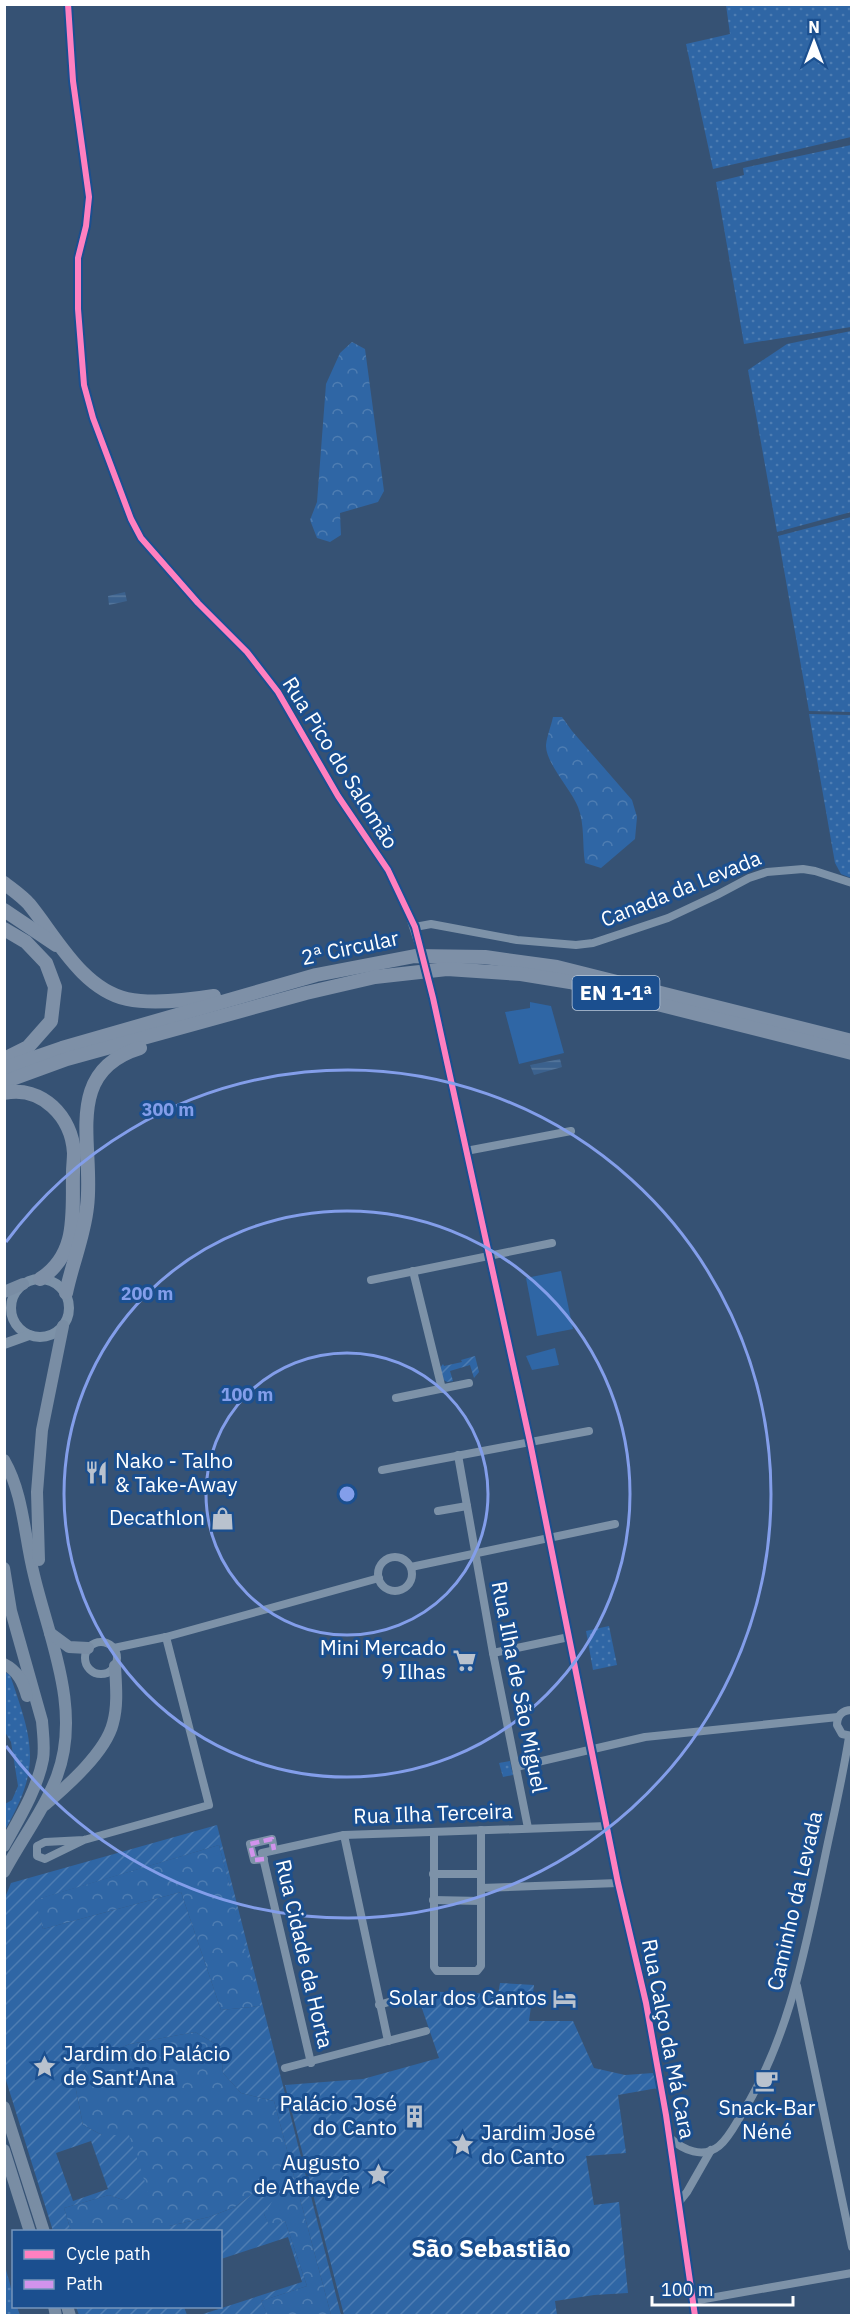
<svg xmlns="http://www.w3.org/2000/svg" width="856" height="2320" font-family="'IBM Plex Sans',sans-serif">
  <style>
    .grass { fill: url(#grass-dots) }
    .forest { fill: url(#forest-crowns) }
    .park { fill: #2f66a5 }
    .garden { fill: url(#garden-furrows); fill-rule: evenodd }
    .water { fill: url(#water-rules) }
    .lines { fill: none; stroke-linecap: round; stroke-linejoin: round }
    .minor { stroke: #7d92a8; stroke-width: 8 }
    .tertiary { stroke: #7d92a8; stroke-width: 10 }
    .secondary { stroke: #798da4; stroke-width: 12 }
    .trunk { stroke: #7e90a7; stroke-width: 14 }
    .minor-bridge { stroke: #7d92a8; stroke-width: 8 }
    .quiet { stroke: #d193ec; stroke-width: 4.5; stroke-dasharray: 9 4.5; stroke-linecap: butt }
    .cycleway-casing { stroke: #1b4f8f; stroke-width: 10 }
    .cycleway { stroke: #ff80c0; stroke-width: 6 }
    .ring { fill: none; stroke: #839eea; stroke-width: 3 }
    .labels { text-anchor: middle; stroke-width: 6; stroke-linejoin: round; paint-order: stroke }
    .shield { fill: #1b4f8f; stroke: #bbcadd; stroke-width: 1.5 }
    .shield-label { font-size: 20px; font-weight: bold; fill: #fff }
    .street-label { font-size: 21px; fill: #fff; stroke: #1b4f8f }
    .poi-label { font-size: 21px; fill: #fff; stroke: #1b4f8f; text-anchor: end }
    .quarter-label { font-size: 24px; font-weight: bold; fill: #fff; stroke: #1b4f8f }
    .centre { fill: #839eea; stroke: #1b4f8f; stroke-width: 3 }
    .ring-label { font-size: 18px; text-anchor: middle; font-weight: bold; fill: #839eea; stroke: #1b4f8f; stroke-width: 6; stroke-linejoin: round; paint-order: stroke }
  </style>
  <defs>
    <pattern id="grass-dots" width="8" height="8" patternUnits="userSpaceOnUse" patternTransform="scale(1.5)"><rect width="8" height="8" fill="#2f66a5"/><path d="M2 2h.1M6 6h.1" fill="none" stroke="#4e7db2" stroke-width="1.8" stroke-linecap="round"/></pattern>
    <pattern id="forest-crowns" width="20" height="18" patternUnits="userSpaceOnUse" patternTransform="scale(1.5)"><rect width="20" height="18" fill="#2f66a5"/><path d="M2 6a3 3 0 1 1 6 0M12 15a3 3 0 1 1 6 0" fill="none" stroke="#4e7db2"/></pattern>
    <pattern id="garden-furrows" width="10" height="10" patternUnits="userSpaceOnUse" patternTransform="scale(1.5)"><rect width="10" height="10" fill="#2f66a5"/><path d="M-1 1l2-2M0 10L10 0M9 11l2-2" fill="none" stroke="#4e7db2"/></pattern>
    <pattern id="water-rules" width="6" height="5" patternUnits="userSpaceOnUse" patternTransform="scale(1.5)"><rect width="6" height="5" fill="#3b618d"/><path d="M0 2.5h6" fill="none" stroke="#58799e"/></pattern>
  </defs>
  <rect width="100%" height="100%" fill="#365274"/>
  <!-- grass -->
  <g class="grass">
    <polygon points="726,5 851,5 851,137 713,169 686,44 730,34"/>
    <polygon points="851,145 851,327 744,344 716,182 744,175 743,168"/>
    <polygon points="851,331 851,512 777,532 748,370 787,344"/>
    <polygon points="851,517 851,712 809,711 778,536"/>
    <polygon points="809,714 851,715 851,878 841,874 835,863"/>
    <polygon points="609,1626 617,1665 593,1670 586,1631"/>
    <path d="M5,1672L10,1675C33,1742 42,1766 5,1830V1804L12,1800L18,1786L11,1742L5,1732Z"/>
    <polygon points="510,1761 513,1775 503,1777 499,1763"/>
    <polygon points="5,2266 13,2295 14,2306 17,2307 20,2315 5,2315"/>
  </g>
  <!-- forest -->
  <g class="forest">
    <polygon points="352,342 365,349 384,491 378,502 340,513 341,535 330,542 317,538 310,520 317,502 326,384 340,353"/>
    <path d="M553,717H562L572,731L632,800L637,817L635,839L601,868L585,863C582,845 585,825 578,807C572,791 545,762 546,745C547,736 551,726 553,717Z"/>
    <polygon points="219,1845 261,2006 221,2010 181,1892 43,1929 34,1900"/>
    <polygon points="195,2032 221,2047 223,2073 241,2093 274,2101 331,2315 268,2316 261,2301 307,2286 285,2221 269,2226 264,2214 269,2181 235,2207 209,2217 169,2226 169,2231 71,2231 64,2208 109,2195 123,2200 129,2135 102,2135 83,2125 75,2085 89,2060 130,2044"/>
  </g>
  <!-- park -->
  <g class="park">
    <polygon points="530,1002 551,1006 564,1053 519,1064 505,1012 530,1008"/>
    <polygon points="561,1271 573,1329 537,1336 526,1278"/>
    <polygon points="555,1348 559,1365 532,1370 526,1356"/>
  </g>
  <!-- garden -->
  <g class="garden">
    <polygon points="475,1356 479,1372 474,1378 470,1365 450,1371 453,1381 447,1382 442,1379 440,1368 443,1364 444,1366 462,1362 461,1360"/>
    <path d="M217,1825L341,2315H331L274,2101L241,2093L223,2073L221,2047L195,2032L130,2044L89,2060L75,2085L83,2125L102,2135H129L148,2191L123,2200L109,2195L64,2208L71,2231H53L5,2077L4,1900L11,1883ZM219,1845L260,2006L221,2010L181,1892L43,1929L35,1900ZM91,2141L108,2189L73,2201L56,2153Z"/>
    <polygon points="500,1983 534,1985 529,2021 573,2021 594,2068 625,2075 653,2073 658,2088 618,2095 626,2153 586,2156 594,2205 619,2202 628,2293 594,2295 555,2301 557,2315 344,2315 285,2085 363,2079 439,2058 416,1991 498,1994"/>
    <path d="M269,2181C279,2194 272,2203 264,2214L269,2225L285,2221L307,2286L261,2301L268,2315H200L302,2282L288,2237L221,2259L220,2232L169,2231V2226L209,2217L235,2207Z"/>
    <polygon points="76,2307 184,2307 187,2315 79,2315"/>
  </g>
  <!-- water -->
  <g class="water">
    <polygon points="125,592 127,601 109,605 108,596"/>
    <polygon points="560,1059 562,1067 534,1075 530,1065"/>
  </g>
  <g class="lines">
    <!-- minor -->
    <g class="minor">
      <polyline points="68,4 73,81 89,197 86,226 78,258 78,309 84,385 93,418 131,519 141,538 198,603 247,652 278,692 338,796 388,870 408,911 419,945"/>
      <polyline points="415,927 431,924 517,940 576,945 593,943 668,918 717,895 749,878 767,872 803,869 815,871 852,883"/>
      <polyline points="433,998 530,1442 618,1883 646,2003 666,2115 695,2316"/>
      <polyline points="466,1151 571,1131"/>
      <polyline points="413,1271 442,1389"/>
      <polyline points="371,1280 552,1243"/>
      <polyline points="396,1398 469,1383"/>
      <polyline points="458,1455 493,1653 528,1828"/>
      <polyline points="382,1470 589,1431"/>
      <polyline points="438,1511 467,1506"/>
      <circle cx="395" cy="1574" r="17"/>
      <polyline points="411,1567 615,1524"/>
      <circle cx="101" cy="1658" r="16"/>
      <polyline points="114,1648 166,1637 379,1578"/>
      <polyline points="493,1653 569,1637"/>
      <path d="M852,1710C842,1710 837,1716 837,1725L842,1734L852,1736"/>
      <polyline points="516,1767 645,1737 838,1717"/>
      <polyline points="434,1832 434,1967 437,1971 477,1971 481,1966 481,1830"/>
      <polyline points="344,1835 388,2041"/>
      <polyline points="84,1840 45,1859 37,1856 37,1846 45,1842 84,1840 209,1805 166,1637"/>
      <polyline points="264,1859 254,1860 250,1844 272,1839 274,1850"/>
      <polyline points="433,1874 481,1874"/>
      <polyline points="481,1888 618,1883"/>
      <polyline points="433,1900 481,1901"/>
      <polyline points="797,1986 852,2247"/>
      <polyline points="379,2005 405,1997"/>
      <polyline points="311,2063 262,1853 344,1835 607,1826"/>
      <polyline points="285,2068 426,2031"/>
      <path d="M670,2138C683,2150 703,2159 719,2146C729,2138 736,2123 743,2112C788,2039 804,1954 822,1871C831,1826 842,1782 849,1737"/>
      <polyline points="679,2202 687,2192 711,2150"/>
      <polyline points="693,2301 852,2273"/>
    </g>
    <!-- tertiary -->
    <g class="tertiary">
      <circle cx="40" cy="1308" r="29"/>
      <polyline points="4,1344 29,1335"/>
    </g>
    <!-- secondary -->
    <g class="secondary">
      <polyline points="4,1292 23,1284"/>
      <path d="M4,1460C24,1495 24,1536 34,1575C49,1639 82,1709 57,1776C44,1810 21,1840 4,1872"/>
      <polyline points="39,1560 37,1492 42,1430 63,1326"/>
      <path d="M4,1568L11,1611L42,1721C43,1734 45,1747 43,1759C37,1790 19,1819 4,1846"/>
      <polyline points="50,1633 69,1647 88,1648"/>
      <path d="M4,1664C18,1671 23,1682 27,1696"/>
      <path d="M45,1805C67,1786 106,1752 113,1723C118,1705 116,1685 115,1666"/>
      <polyline points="4,2107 44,2232"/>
      <polyline points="4,2150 30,2232"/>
      <polyline points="54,2306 56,2316"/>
      <polyline points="67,2306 70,2316"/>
    </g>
    <!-- trunk -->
    <g class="trunk">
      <path d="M4,883C13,890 22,896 29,904C56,937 82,989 127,999C151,1004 189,1000 214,996"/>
      <polyline points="4,910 56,945"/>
      <polyline points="4,929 26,942 46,963 55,987 51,1021 28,1047 4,1059"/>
      <polyline points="4,1068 62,1048 316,975 415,956 485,957 557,967 852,1041"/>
      <polyline points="4,1082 67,1059 306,993 375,977 447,969 521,974 570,982 852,1053"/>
      <path d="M4,1093C42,1085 72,1117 74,1153C74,1160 73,1166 73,1172C72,1212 79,1254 40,1279"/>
      <path d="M66,1293C72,1264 84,1236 87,1207C95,1147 61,1072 140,1048"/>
    </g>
    <!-- minor-bridge -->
    <polyline class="minor-bridge" points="419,945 433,998"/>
    <!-- quiet -->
    <polyline class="quiet" points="264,1859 254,1860 250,1844 272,1839 274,1850"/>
    <defs>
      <polyline id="cycleway" points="68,4 73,81 89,197 86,226 78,258 78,309 84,385 93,418 131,519 141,538 198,603 247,652 278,692 338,796 388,870 415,927 433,998 530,1442 618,1883 646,2003 666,2115 695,2316"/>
    </defs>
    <!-- cycleway casing -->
    <use href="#cycleway" class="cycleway-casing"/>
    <!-- cycleway -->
    <use href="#cycleway" class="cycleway"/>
  </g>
  <!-- distance rings -->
  <g class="ring">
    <circle cx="347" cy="1494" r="141"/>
    <circle cx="347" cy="1494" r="283"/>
    <path d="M6 1242A424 424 0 1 1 6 1746"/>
  </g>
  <!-- icons -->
  <defs>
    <symbol id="restaurant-bare" viewBox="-9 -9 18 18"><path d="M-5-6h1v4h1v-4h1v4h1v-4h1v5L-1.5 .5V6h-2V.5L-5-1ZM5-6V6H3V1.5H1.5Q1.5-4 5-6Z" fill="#b9c2ce" stroke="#1b4f8f" stroke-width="2.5" paint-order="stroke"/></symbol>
    <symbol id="shop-bare" viewBox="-9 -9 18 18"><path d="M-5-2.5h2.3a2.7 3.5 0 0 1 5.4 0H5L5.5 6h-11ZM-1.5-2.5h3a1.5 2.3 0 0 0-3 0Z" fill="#b9c2ce" stroke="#1b4f8f" stroke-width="2.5" paint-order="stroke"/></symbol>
    <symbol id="supermarket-bare" viewBox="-9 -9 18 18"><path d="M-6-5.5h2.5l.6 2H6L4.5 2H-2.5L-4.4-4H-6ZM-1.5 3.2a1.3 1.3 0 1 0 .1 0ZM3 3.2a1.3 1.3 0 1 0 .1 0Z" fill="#b9c2ce" stroke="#1b4f8f" stroke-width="2.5" paint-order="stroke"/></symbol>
    <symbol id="hotel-bare" viewBox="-9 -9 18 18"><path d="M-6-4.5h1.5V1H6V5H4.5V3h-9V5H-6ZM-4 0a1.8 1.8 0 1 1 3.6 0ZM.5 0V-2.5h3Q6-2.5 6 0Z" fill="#b9c2ce" stroke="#1b4f8f" stroke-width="2.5" paint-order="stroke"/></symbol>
    <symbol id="sight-bare" viewBox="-9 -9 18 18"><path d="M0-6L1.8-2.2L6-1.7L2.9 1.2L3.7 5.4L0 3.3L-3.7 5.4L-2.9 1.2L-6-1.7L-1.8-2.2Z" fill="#b9c2ce" stroke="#1b4f8f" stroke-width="2.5" paint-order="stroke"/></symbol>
    <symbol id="cafe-bare" viewBox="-9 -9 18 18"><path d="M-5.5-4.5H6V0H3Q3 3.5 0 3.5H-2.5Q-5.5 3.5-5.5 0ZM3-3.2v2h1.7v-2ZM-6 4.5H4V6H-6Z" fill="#b9c2ce" stroke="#1b4f8f" stroke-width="2.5" paint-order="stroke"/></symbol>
    <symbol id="building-bare" viewBox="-9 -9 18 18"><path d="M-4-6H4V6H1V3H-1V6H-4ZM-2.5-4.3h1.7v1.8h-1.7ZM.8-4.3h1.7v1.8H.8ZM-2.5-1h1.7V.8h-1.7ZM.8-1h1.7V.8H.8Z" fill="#b9c2ce" stroke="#1b4f8f" stroke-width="2.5" paint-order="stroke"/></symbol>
  </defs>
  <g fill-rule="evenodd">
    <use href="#restaurant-bare" x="80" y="1456" width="33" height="33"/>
    <use href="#shop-bare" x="206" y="1502" width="33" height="33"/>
    <use href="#supermarket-bare" x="448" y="1644" width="33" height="33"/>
    <use href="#hotel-bare" x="548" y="1982" width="33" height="33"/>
    <use href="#sight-bare" x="28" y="2050" width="33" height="33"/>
    <use href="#cafe-bare" x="750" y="2064" width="33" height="33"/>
    <use href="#building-bare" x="398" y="2100" width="33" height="33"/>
    <use href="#sight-bare" x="446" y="2128" width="33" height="33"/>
    <use href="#sight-bare" x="362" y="2158" width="33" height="33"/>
  </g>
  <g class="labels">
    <!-- shield labels -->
    <rect class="shield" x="572.5" y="976" width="87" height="34" rx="4.5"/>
    <g class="shield-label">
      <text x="616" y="1000">EN 1-1ª</text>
    </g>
    <!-- street labels -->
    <g class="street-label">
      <text transform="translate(340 763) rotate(58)" y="7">Rua Pico do Salomão</text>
      <text transform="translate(681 889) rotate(-22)" y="7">Canada da Levada</text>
      <text transform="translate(350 948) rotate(-12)" y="7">2ª Circular</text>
      <text transform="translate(519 1687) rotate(79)" y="7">Rua Ilha de São Miguel</text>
      <text transform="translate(433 1814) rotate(-2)" y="7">Rua Ilha Terceira</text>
      <text transform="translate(795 1901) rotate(-77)" y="7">Caminho da Levada</text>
      <text transform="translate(304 1954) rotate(77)" y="7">Rua Cidade da Horta</text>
      <text transform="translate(668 2039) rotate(79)" y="7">Rua Calço da Má Cara</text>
    </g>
    <!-- poi labels -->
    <g class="poi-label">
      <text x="115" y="1468" text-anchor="start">Nako - Talho<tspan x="115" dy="24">&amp; Take-Away</tspan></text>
      <text x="205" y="1525">Decathlon</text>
      <text x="446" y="1655">Mini Mercado<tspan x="446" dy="24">9 Ilhas</tspan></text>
      <text x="547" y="2005">Solar dos Cantos</text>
      <text x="63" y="2061" text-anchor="start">Jardim do Palácio<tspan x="63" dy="24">de Sant'Ana</tspan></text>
      <text x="397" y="2111">Palácio José<tspan x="397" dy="24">do Canto</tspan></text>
      <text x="767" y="2115" text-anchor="middle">Snack-Bar<tspan x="767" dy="24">Néné</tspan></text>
      <text x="481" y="2140" text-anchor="start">Jardim José<tspan x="481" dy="24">do Canto</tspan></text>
      <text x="360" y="2170">Augusto<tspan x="360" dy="24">de Athayde</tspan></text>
    </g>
    <!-- quarter labels -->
    <g class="quarter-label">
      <text x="491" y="2257">São Sebastião</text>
    </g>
  </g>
  <circle cx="347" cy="1494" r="9" class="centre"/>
  <g class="ring-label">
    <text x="168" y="1116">300 m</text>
    <text x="147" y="1300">200 m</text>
    <text x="247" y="1401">100 m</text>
  </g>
  <!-- border -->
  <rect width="856" height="2320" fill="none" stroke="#ffffff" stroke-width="12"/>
  <!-- legend -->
  <rect x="12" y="2230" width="210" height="78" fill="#1b4f8f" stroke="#7695bc" stroke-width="1.5"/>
  <rect x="24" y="2250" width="30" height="9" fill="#ff80c0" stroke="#7695bc" stroke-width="1.5"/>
  <text x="66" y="2260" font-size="18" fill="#ffffff">Cycle path</text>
  <rect x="24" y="2280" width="30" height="9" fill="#d193ec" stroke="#7695bc" stroke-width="1.5"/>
  <text x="66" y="2290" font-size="18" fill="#ffffff">Path</text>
  <!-- north arrow -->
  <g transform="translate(814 42)" stroke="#1b4f8f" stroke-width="4.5" paint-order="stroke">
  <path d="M0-4.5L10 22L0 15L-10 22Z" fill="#ffffff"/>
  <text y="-9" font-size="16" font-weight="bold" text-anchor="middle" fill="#ffffff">N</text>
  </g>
  <!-- scale -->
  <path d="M652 2296v9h141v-9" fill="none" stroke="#ffffff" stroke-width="3"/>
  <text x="661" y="2296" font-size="18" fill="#ffffff" stroke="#1b4f8f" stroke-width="4.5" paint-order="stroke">100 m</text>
</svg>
